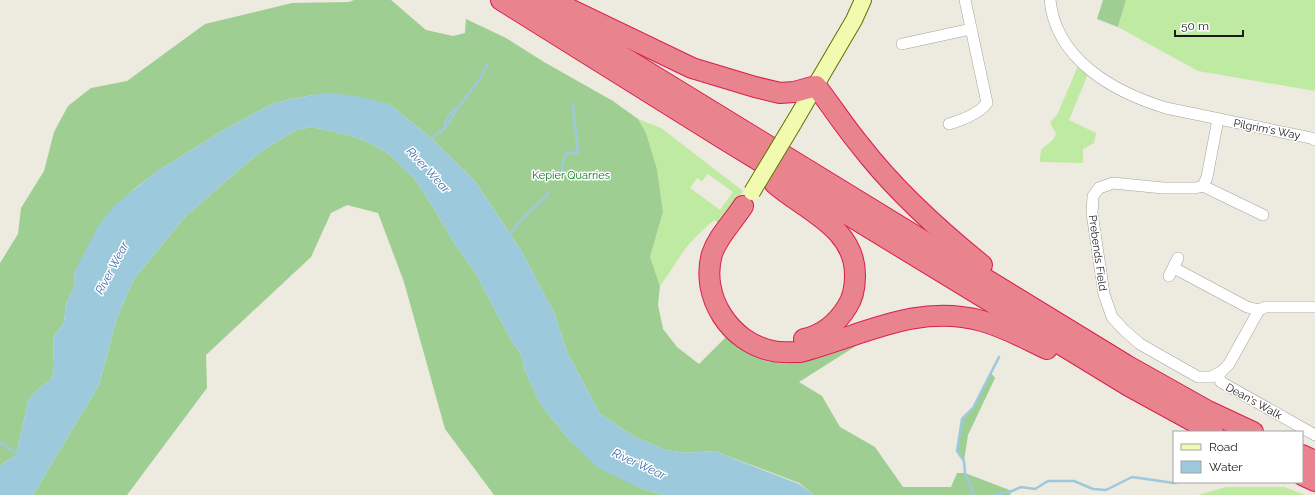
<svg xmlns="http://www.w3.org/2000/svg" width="1315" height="495" font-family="Raleway,sans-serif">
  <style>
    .grass { fill: #bfeaa2; fill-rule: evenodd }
    .forest { fill: #9fce92 }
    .water { fill: #9dc9dd }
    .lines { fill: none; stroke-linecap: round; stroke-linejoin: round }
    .stream { stroke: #9dc9dd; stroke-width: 2.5 }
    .street-casing { stroke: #a2a2a2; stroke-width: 12 }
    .secondary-casing { stroke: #5c7201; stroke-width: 18 }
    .highway-casing { stroke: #da1d4e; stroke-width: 22 }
    .street { stroke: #fff; stroke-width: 11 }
    .secondary { stroke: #f1fbaf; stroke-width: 16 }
    .highway { stroke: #e9838d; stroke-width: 20 }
    .secondary-bridge-casing { stroke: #5c7201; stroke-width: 18; stroke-linecap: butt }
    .secondary-bridge { stroke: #f1fbaf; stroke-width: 16 }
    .labels { text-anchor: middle; stroke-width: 3; stroke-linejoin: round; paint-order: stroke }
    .street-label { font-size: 11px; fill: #1b1b1b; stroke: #fff }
    .park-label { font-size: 11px; fill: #077a1b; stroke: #fff }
    .water-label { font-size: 12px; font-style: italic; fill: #4570ac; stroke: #fff }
  </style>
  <rect width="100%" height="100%" fill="#edeadf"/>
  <!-- grass -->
  <g class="grass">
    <polygon points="1126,0 1315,0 1315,91 1198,71 1118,27"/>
    <path d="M1078,66L1088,74L1069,120L1096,133L1094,143L1083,149V163L1040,162C1040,140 1049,150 1056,134L1050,122L1057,115Z"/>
    <path d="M638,119L661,128L743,191L723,226L714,220C706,227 698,234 691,242C679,255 671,272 660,286L650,257L663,212L657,169L646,133ZM708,174L733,192L720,210L690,188L697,178L702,181Z"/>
    <polygon points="1226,487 1285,487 1305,495 1198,495"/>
  </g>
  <!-- forest -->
  <g class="forest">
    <path d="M354,0H391L426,30L453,36L465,33L466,19L506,38L544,62L613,101L638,119L646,133L657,169L663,212L650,257L660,286L658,305L663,329L677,347L699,364L727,336C737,344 754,357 766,361C796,369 828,355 856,346L799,382L822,396L840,427L875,447L903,487H951L957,473H965L1012,491L1010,495H814L799,483L714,451L687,453L666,450L635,437L600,414L567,352L555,315L522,252L474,180L430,137L389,104L312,95L274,103L225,129L156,172L133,190L74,273L75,284L66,304L64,322L53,338L54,367L51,379L36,391L28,401L16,456L4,462L0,467V263L18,234L21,208L44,171L54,132L68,106L91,88L127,81L205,24L292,3L349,2Z"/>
    <polygon points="1103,0 1126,0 1118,27 1097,19"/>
    <polygon points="312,127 348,135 368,142 389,154 414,178 436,212 456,246 475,272 512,342 521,354 525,371 541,405 570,441 642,489 664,495 494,495 445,429 404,282 378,213 347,205 331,213 311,257 206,355 207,388 127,495 33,495 99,385 117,318 134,279 185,217 234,174 259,153 296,130"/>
    <polygon points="991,373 995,378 968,435 964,461 957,451 962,419 973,408"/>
  </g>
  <!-- water -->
  <polygon class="water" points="332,93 360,97 389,104 430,137 474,180 522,252 555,315 567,352 600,414 635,437 666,450 687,453 714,451 799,484 814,495 664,495 642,489 598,468 570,441 541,405 525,371 521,354 512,342 475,272 456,246 436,212 414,178 389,154 368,142 348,135 312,127 296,130 259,153 234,174 185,217 134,279 117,318 99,385 33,495 0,495 0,467 4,462 16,456 28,401 36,391 51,379 54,367 53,338 64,322 66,304 75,284 74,273 98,226 115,205 156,172 225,129 274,103 312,95"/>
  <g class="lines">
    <!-- stream -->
    <g class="stream">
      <path d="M444,127C446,119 449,113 456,109"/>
      <polyline points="429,140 444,129 450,122 457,109 479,80 488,64"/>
      <polyline points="559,180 562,175 562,165 566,153 578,153 573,105"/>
      <polyline points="509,236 520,221 549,193"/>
      <polyline points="0,442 19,456"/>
      <polyline points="974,495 965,473 964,461 957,451 962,419 973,408 999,357"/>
      <polyline points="995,495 1012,491 1021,487 1035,489 1048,481 1074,481 1093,489 1106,490 1132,477 1174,483 1179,482"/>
    </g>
    <defs>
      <g id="street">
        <path d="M1050,0C1056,60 1114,92 1166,108L1311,138L1315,140"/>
        <polyline points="902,44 971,29"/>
        <polyline points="1218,119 1207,177 1203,186 1195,188 1163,188 1113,183 1099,188 1093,196 1092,213 1104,294 1112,317 1124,330 1140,344 1198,377 1211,377 1221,372 1229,364 1259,310 1265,307 1315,307"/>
        <path d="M949,124C962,120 979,114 987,103L965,0"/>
        <polyline points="1203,186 1263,215"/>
        <polyline points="1174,268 1247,307 1259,310"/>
        <polyline points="1169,276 1178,258"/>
        <polyline points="1217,374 1221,382 1315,435"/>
      </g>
      <polyline id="secondary" points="793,124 854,20 863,0"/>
      <g id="highway">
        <polyline points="501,0 722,138 1129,386 1213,432"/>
        <polyline points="530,0 1126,365 1208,411 1253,432"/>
        <path d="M559,4L692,68L755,87L780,93L794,92L816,86C831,105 844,126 860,145C893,188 940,231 982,265"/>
        <path d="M775,184C805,210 856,228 855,276C855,287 853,298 847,307C837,323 823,335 804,339"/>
        <path d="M743,206C733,222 718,236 712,254C700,296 730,343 773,351C782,353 791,352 800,352C862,336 916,303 982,321C1004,327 1026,339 1047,349"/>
        <polyline points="1302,455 1315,461"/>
        <polyline points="1302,475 1315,481"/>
      </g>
    </defs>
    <!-- street casing -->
    <use href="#street" class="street-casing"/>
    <!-- secondary casing -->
    <use href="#secondary" class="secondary-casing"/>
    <!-- highway casing -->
    <use href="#highway" class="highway-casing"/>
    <!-- street -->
    <use href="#street" class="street"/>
    <!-- secondary -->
    <use href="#secondary" class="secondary"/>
    <!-- highway -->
    <use href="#highway" class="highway"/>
    <defs>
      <polyline id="secondary-bridge" points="752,192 793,124"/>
    </defs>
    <!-- secondary-bridge casing -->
    <use href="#secondary-bridge" class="secondary-bridge-casing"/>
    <!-- secondary-bridge -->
    <use href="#secondary-bridge" class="secondary-bridge"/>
  </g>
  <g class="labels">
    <!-- street labels -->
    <g class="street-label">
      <text transform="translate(1267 129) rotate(11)" y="4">Pilgrim's Way</text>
      <text transform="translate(1098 253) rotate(82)" y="4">Prebends Field</text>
      <text transform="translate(1254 401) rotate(29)" y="4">Dean's Walk</text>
    </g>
    <!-- park labels -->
    <g class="park-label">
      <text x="571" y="179">Kepier Quarries</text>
    </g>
    <!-- water labels -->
    <g class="water-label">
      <text transform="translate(428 170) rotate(47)" y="4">River Wear</text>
      <text transform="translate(112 268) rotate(-62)" y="4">River Wear</text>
      <text transform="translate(639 464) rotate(25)" y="4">River Wear</text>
    </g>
  </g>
  <!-- legend -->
  <rect x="1173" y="431" width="130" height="52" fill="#ffffff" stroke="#a4a4a4"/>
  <rect x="1181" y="444" width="20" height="6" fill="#f1fbaf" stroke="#a4a4a4"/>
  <text x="1209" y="451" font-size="12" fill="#1b1b1b">Road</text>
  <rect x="1181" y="461" width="20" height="12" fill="#9dc9dd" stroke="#a4a4a4"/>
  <text x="1209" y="471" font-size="12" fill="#1b1b1b">Water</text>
  <!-- scale -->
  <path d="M1175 30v6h68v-6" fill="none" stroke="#1b1b1b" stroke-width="2"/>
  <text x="1181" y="30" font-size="12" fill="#1b1b1b" stroke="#ffffff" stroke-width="3" paint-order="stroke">50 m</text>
</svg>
